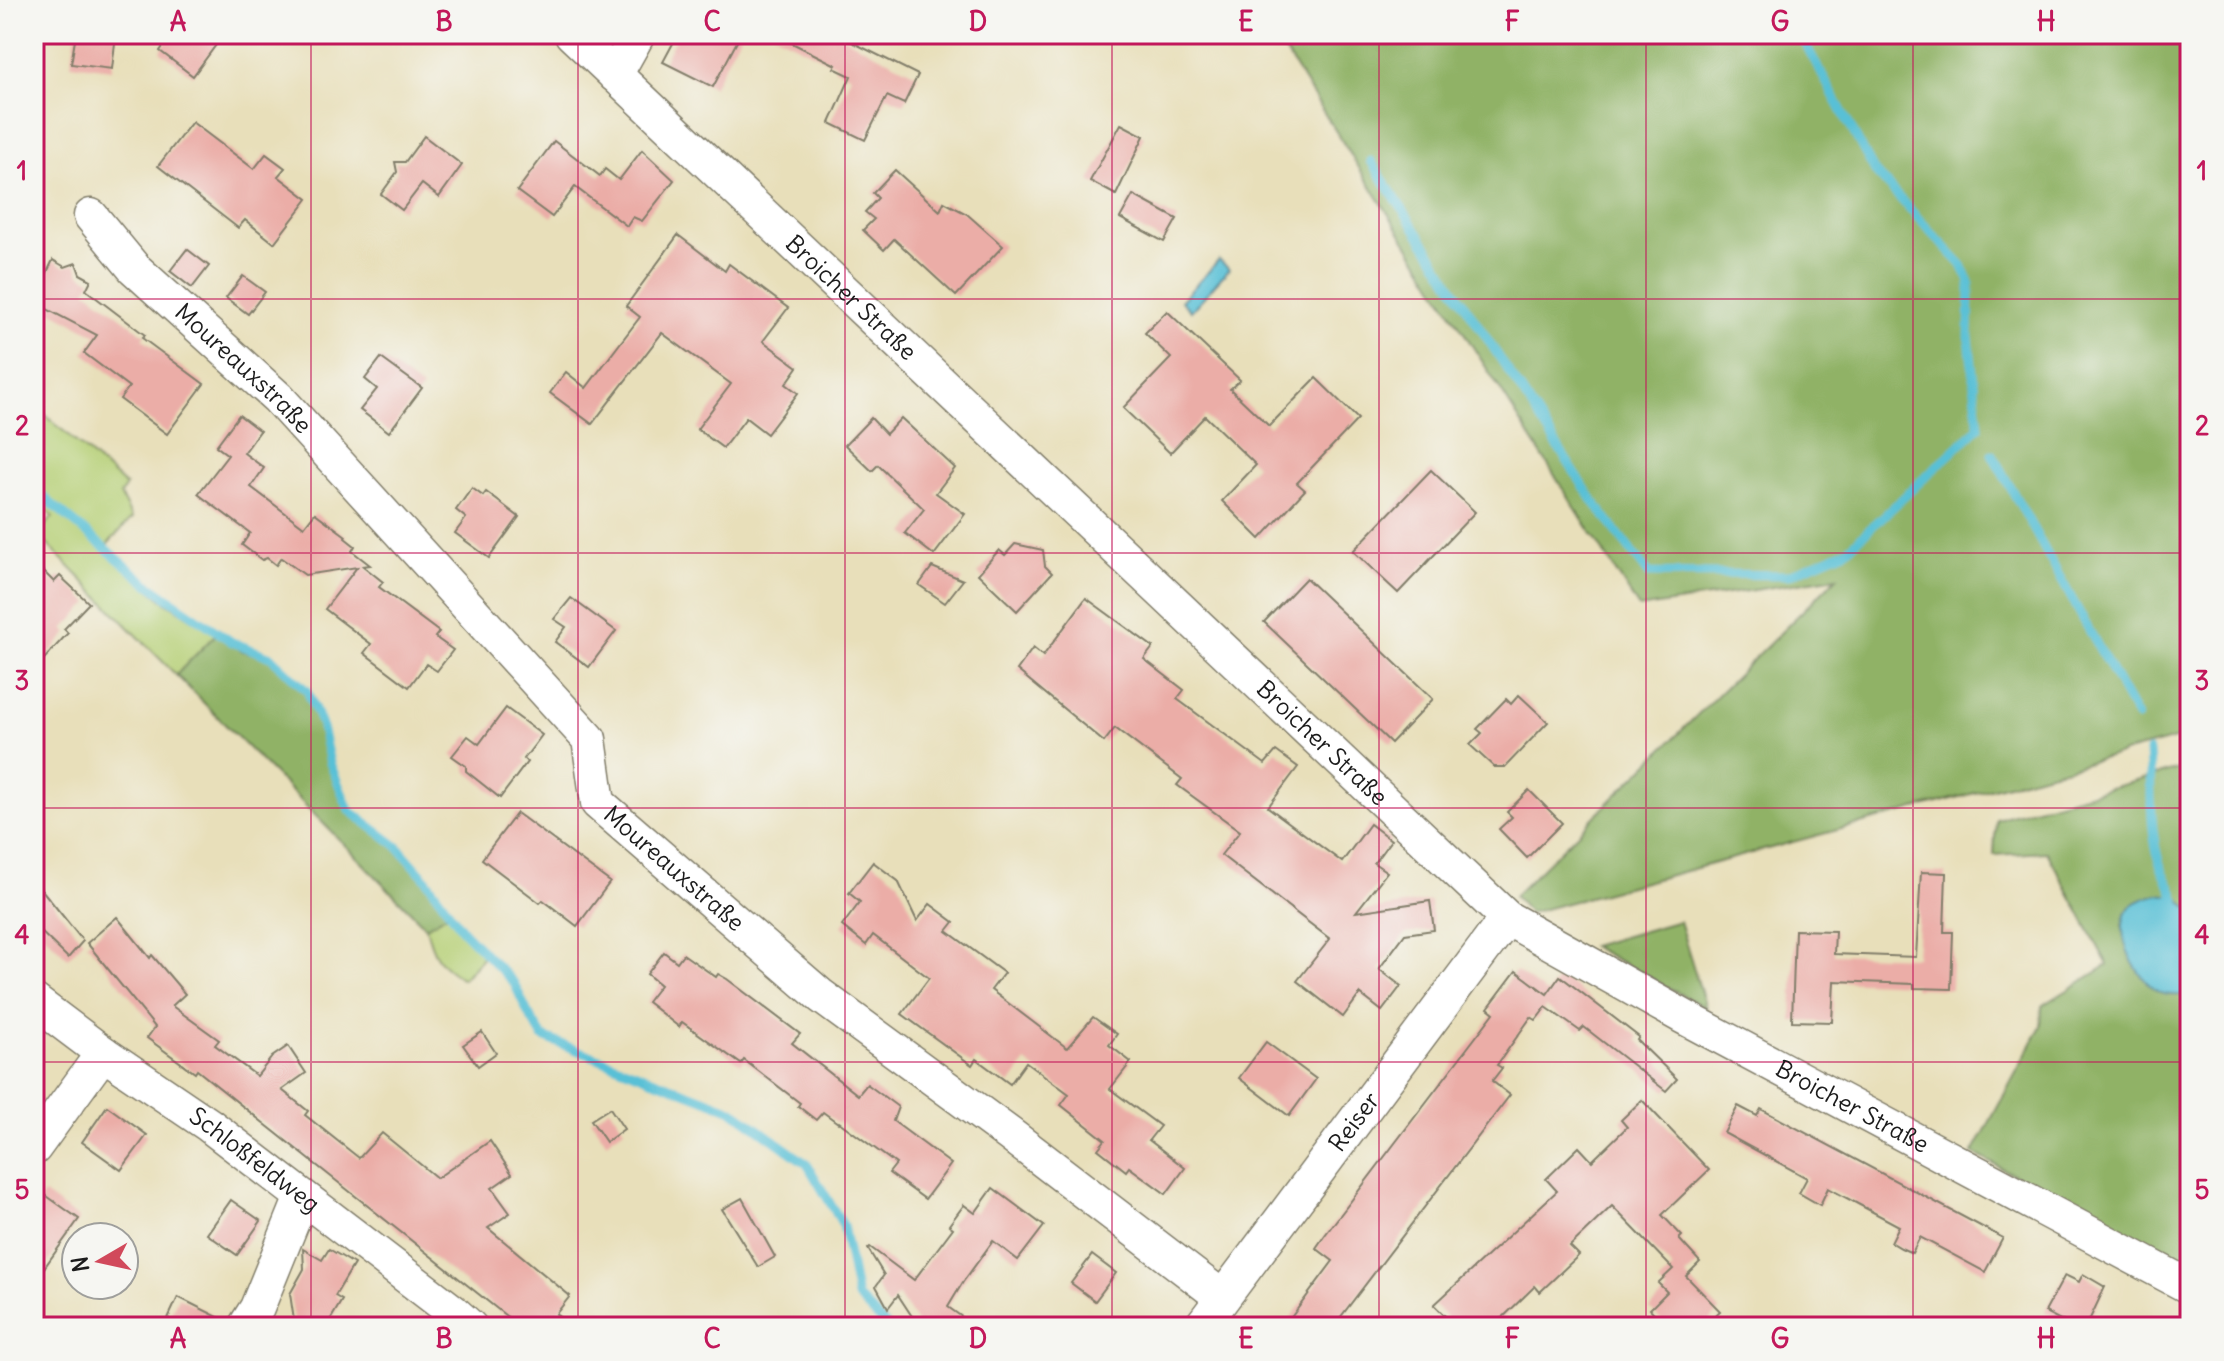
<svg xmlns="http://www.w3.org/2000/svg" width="2224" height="1361" font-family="Delius,sans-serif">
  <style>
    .green { fill: #b5cf75; stroke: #687648; stroke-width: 2 }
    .forest { fill: #90b266; stroke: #566741; stroke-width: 2 }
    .water { fill: #59c0d6; stroke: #3a6e79; stroke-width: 2 }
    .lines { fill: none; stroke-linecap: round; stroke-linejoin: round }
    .stream { stroke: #59c0d6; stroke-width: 9 }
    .building { fill: #ebada7 }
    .street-casing { stroke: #827e6b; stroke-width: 37 }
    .street { stroke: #fff; stroke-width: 34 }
    .grid { fill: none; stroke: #c2185b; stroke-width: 2; stroke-opacity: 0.55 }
    .labels { text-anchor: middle; stroke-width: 6; stroke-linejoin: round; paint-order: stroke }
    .street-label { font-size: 24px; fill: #1c1c1c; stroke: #f6f6f2 }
    .neatline { fill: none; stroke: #c2185b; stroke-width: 3 }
    .grid-label { font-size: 26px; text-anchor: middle; font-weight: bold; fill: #c2185b }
  </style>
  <rect width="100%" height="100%" fill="#f6f6f2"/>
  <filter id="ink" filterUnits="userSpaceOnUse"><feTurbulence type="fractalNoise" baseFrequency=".0125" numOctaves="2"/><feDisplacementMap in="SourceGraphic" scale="16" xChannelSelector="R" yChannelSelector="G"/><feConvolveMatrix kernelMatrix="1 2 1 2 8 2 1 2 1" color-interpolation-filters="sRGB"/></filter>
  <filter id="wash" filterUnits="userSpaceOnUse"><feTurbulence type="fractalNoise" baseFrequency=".006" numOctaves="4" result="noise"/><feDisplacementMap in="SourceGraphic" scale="32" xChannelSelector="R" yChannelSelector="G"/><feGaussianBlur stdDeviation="1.8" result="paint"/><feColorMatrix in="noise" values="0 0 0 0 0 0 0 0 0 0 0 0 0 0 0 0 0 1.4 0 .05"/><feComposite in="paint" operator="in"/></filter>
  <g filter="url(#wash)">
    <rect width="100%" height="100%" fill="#e8dfba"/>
    <!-- green -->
    <g class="green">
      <polygon points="34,405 126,486 120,495 132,518 105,547 34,485"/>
      <polygon points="34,492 161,599 216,634 176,675 37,534 53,517 34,499"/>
      <path d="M449,913L467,938L485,954L463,979C438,965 432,953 426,927Z"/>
    </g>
    <!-- forest -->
    <g class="forest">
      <polygon points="1274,34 2190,34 2190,735 1530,913 1514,896 1837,577 1639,608"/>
      <polygon points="216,634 243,651 267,657 281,667 308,696 322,730 332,775 345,808 405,855 449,913 426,927 176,675"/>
      <path d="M2190,766V909L2176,896C2147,899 2132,895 2122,926L2183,995L2190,994V1270L1973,1153L2041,1026L2042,1006L2108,965L2047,852L1994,855L1996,819Z"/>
      <polygon points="1679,921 1706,1008 1591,946"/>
    </g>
    <!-- water -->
    <g class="water">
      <polygon points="1219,260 1229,269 1191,311 1181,301"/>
      <path d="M2157,894L2176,896L2190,909V994C2183,995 2172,996 2164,994C2139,986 2110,931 2129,908C2136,900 2147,898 2157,894Z"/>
    </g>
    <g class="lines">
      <!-- stream -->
      <g class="stream">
        <polyline points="1371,161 1594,502 1648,573 1788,575 1847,550 1979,427 1969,337 1970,282 1962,265 1875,172 1800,34"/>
        <polyline points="1992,454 2137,717"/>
        <polyline points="34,489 148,584 232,642 271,657 307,691 321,723 330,763 349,810 397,846 426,879 464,932 514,983 528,1013 543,1037 732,1110 807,1164 843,1225 857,1297 887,1327"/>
        <path d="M2149,752C2152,788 2149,830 2160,864C2165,879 2175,890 2177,905"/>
      </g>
    </g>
    <g id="blocks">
      <!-- building -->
      <g class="building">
        <polygon points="76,34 116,34 112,69 71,64"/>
        <polygon points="172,34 224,34 193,76 160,51"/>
        <polygon points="678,34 741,34 713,87 663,62"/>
        <polygon points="774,34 836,34 918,75 904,104 887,96 865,140 830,123 851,76 834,68 836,65"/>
        <polygon points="192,122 254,169 266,154 285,168 278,176 308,199 274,243 245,220 238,228 158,166"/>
        <polygon points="1121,124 1144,136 1116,195 1090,181"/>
        <polygon points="424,136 462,165 439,197 422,184 402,210 381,194 397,172 395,162 405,162"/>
        <polygon points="554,141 600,176 605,169 619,180 642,150 674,180 642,221 633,217 627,226 575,187 552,217 517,191"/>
        <polygon points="895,170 940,211 944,202 967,214 1003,246 956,296 894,239 884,250 863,230 874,219 865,212 878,198 873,193"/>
        <polygon points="1133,195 1177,219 1164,242 1120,218"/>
        <polygon points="678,235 725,271 729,264 788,308 763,341 798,367 786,384 798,393 767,434 746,418 723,448 697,429 731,384 662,333 592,424 550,393 566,372 586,388 640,317 626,306"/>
        <polygon points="187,249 209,266 192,288 170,271"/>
        <polygon points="53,260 65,267 76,263 80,274 91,280 86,290 145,335 142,338 204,384 167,434 120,399 129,387 84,353 97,335 37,304 39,289"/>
        <polygon points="243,276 265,292 248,314 226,298"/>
        <polygon points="1167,311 1240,380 1230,389 1269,426 1316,378 1358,419 1297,483 1305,490 1260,539 1222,501 1256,465 1205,416 1170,453 1123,408 1171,358 1145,333"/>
        <polygon points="381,358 422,388 389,432 360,410 377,389 365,379"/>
        <polygon points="239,415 260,431 244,453 264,468 251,487 304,527 315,513 346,536 345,538 355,546 352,551 370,565 363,566 383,582 379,587 439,632 435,637 453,650 437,671 426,664 409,687 364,653 371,644 325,609 357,567 305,575 281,558 276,565 267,558 262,560 242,545 250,533 198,494 228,455 216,446"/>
        <polygon points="871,418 886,434 901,418 955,468 936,493 965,514 934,555 905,533 924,509 878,465 872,471 845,445"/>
        <polygon points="1431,470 1475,512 1398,593 1353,551"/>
        <polygon points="472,488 483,496 486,492 519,517 489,558 455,533 466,518 456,510"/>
        <polygon points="1015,544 1043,550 1045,566 1052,573 1017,611 978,574 999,550 1005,555"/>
        <polygon points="34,562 54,582 60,576 89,603 64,629 68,633 34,670"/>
        <polygon points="932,567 963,580 945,603 919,585"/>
        <polygon points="1306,578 1433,699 1391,743 1264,622"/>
        <polygon points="571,598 616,631 589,667 555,642 566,627 554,619"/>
        <polygon points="1086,598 1153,647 1144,659 1184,690 1177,699 1265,764 1276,751 1298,767 1268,807 1342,862 1370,824 1391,840 1374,863 1387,872 1356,912 1430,901 1434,930 1405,934 1379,969 1401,986 1382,1011 1360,994 1343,1017 1297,981 1330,939 1221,855 1240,831 1177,785 1182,779 1115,728 1104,742 1017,670 1033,648 1043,656"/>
        <polygon points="1519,695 1548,722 1505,767 1494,767 1470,745 1482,733 1477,729 1506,699 1511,704"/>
        <polygon points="506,708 542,735 524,759 527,762 500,798 466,771 466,766 452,756 468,736 479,744"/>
        <polygon points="1529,790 1562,823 1527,858 1499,829 1512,817 1507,812"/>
        <polygon points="517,813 610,882 577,926 543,900 540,903 482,859"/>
        <polygon points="873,862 898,881 917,921 930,904 954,922 947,931 1004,973 991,990 1067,1048 1093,1017 1117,1034 1109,1045 1131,1062 1110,1089 1160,1126 1149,1140 1185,1168 1166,1194 1129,1167 1126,1171 1098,1149 1105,1140 1061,1105 1069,1094 1026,1062 1010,1084 976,1059 972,1065 902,1014 929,978 873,935 866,945 842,926 860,902 849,893"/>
        <polygon points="1921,872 1946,873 1944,932 1953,932 1951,989 1914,988 1914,984 1834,981 1832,1022 1792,1021 1795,930 1835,931 1834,954 1916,957"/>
        <polygon points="34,880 83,941 68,958 34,925"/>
        <polygon points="117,917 150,958 152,955 185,994 172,1006 219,1040 215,1045 257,1076 272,1057 288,1046 306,1073 282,1090 308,1111 305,1115 359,1158 382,1133 437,1178 490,1141 512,1174 492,1188 510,1213 488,1228 570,1296 556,1314 570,1327 520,1327 197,1070 195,1073 147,1038 155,1027 87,943"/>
        <polygon points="664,952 677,962 683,954 716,977 718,974 727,979 800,1034 792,1043 858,1095 867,1084 898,1107 893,1121 951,1164 925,1199 889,1173 896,1164 839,1122 838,1123 823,1112 816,1120 798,1106 800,1103 744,1060 741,1064 682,1022 679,1027 647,1002 660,985 647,974"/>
        <polygon points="1516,971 1547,994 1560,976 1639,1037 1637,1040 1677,1079 1666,1091 1584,1027 1580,1031 1546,1007 1536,1020 1531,1017 1497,1065 1502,1068 1492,1081 1510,1095 1333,1327 1284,1327 1333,1261 1316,1248 1325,1235 1494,1013 1488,1008"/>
        <polygon points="482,1032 496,1053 478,1066 463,1045"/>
        <polygon points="1266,1042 1316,1079 1289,1116 1239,1078"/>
        <polygon points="1642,1100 1709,1170 1662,1215 1682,1236 1679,1239 1700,1262 1686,1276 1720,1311 1703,1327 1667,1327 1650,1309 1667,1292 1658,1283 1673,1269 1612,1206 1570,1246 1579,1255 1540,1292 1535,1286 1493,1327 1456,1327 1434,1305 1557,1191 1546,1179 1579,1147 1592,1161 1627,1127 1621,1120"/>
        <polygon points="107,1106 147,1135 121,1170 82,1142"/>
        <polygon points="1738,1106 1757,1116 1761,1109 2003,1238 1985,1272 1920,1237 1912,1253 1901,1248 1891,1242 1899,1226 1828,1188 1820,1205 1799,1193 1807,1178 1724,1133"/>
        <polygon points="610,1108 624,1129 606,1142 591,1120"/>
        <polygon points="993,1188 1044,1226 1018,1260 993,1241 963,1282 948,1307 976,1327 919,1327 898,1295 888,1308 876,1286 884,1275 868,1249 870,1247 914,1280 953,1228 949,1225 964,1205 975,1213"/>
        <polygon points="44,1194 79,1219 34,1282 34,1208"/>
        <polygon points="742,1198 775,1257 758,1267 722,1209"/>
        <polygon points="231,1200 261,1221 237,1255 207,1234"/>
        <polygon points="303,1249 322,1260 329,1249 354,1264 335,1296 342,1300 326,1327 295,1327 290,1294 304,1269"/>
        <polygon points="1092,1255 1116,1273 1095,1301 1071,1283"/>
        <polygon points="2083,1274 2105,1287 2086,1327 2074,1327 2045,1312 2065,1275 2079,1282"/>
        <polygon points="178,1297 226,1321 225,1327 164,1327"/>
      </g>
    </g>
  </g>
  <g filter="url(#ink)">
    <use href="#blocks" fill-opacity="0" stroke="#827e6b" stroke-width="2"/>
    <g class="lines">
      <defs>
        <g id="street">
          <path id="s1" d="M572,34L1507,918L1684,1017L2190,1287"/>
          <polyline points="615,75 638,34"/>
          <path id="s2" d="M91,216L134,268L278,398L589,739L598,803L821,996L1009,1134L1222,1297"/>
          <path id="s3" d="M34,1001L103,1053L209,1125L452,1311L470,1327"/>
          <polyline points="34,1148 103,1053"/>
          <polyline points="245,1327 257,1308 302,1197"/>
          <path id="s4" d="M1201,1327L1507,918"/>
        </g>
      </defs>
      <!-- street casing -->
      <use href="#street" class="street-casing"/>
      <!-- street -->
      <use href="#street" class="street"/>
    </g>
  </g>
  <!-- grid -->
  <path class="grid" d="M311,34V1327M578,34V1327M845,34V1327M1112,34V1327M1379,34V1327M1646,34V1327M1913,34V1327M34,299H2190M34,553H2190M34,808H2190M34,1062H2190"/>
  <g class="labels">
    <!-- street labels -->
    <g class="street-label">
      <text dy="8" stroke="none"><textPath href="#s1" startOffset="384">Broicher Straße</textPath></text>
      <text dy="8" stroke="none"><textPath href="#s2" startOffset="216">Moureauxstraße</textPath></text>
      <text dy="8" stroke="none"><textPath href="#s1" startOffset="1032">Broicher Straße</textPath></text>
      <text dy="8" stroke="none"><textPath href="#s2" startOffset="888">Moureauxstraße</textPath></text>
      <text dy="8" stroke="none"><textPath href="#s1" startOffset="1680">Broicher Straße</textPath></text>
      <text dy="8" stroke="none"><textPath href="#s4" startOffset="256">Reiser</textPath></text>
      <text dy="8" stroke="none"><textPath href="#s3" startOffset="272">Schloßfeldweg</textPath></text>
    </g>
  </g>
  <!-- margin -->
  <rect width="2224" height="1361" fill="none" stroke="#f6f6f2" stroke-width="88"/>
  <!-- north arrow -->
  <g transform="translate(100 1261) rotate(261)"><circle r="38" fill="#f6f6f2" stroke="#9f9f9c" stroke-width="2"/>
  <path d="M0-6L14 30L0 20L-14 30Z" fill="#d1495b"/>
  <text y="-12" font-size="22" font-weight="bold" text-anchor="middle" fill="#1c1c1c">N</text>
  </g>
  <rect x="44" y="44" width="2136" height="1273" class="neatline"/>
  <g class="grid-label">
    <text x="178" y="31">A</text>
    <text x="444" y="31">B</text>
    <text x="712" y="31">C</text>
    <text x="978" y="31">D</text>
    <text x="1246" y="31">E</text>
    <text x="1512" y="31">F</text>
    <text x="1780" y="31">G</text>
    <text x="2046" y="31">H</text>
    <text x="22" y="180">1</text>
    <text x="2202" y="180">1</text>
    <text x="22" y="435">2</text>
    <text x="2202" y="435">2</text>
    <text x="22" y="690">3</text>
    <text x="2202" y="690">3</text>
    <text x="22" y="944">4</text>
    <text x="2202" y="944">4</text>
    <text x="22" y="1199">5</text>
    <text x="2202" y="1199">5</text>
    <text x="178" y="1348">A</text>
    <text x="444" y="1348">B</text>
    <text x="712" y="1348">C</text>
    <text x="978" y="1348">D</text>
    <text x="1246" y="1348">E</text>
    <text x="1512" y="1348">F</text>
    <text x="1780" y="1348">G</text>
    <text x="2046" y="1348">H</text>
  </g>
</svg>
